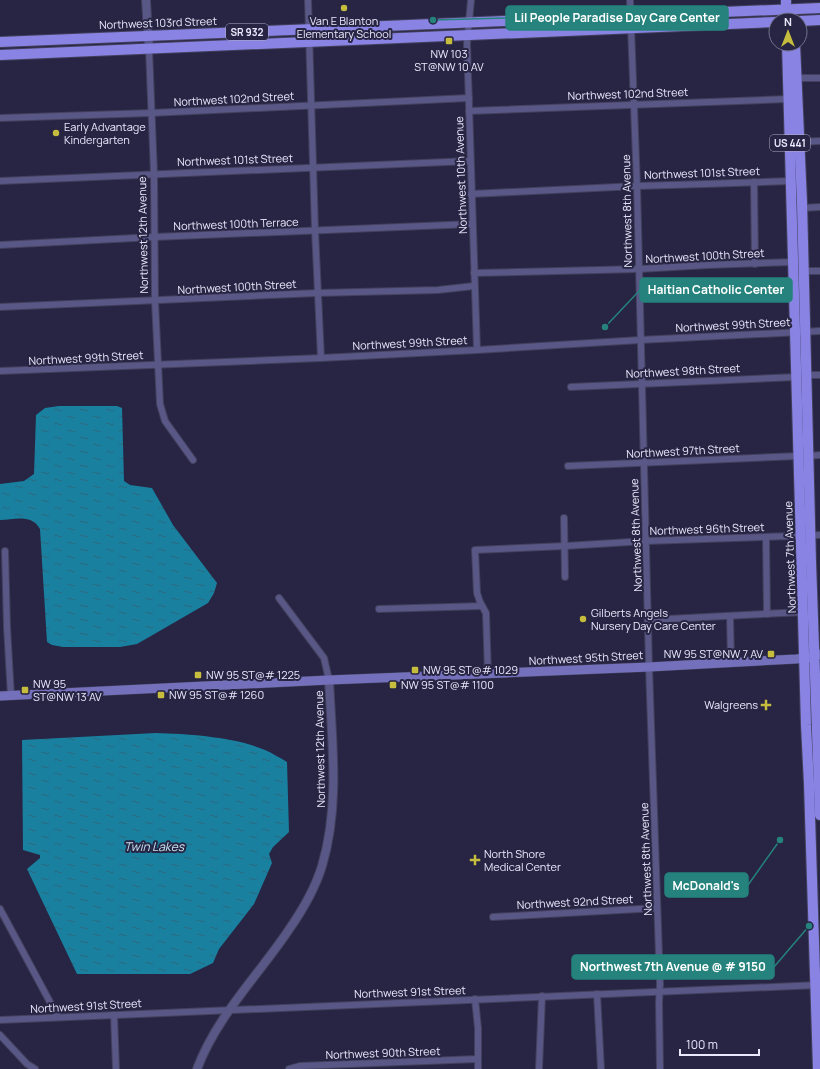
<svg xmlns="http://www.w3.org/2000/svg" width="820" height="1069" font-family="Manrope,sans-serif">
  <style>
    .water { fill: url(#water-ripples) }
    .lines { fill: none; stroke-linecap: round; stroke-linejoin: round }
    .minor-casing { stroke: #42405d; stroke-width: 8 }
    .tertiary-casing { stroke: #42405d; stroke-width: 10 }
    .secondary-casing { stroke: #42405d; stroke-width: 10 }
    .primary-casing { stroke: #42405d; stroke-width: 12 }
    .minor { stroke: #595786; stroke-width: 6 }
    .tertiary { stroke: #595786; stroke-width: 8 }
    .secondary { stroke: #7470bb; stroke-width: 9 }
    .primary { stroke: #8983e3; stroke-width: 10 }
    .poi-dot { fill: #c6bc3d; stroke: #272543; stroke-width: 1.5 }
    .labels { text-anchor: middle; stroke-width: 4; stroke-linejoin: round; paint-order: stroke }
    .shield { fill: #272543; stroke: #aeaec5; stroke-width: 1 }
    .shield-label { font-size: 10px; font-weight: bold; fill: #e8e9fd }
    .poi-label { font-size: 11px; fill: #e8e9fd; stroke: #272543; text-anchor: start }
    .street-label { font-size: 11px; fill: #e8e9fd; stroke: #272543 }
    .water-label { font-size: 12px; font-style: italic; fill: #c4e4f2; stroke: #272543 }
    .leader { fill: none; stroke: #25827c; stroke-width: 1.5 }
    .callout-dot { fill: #25827c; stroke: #272543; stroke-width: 1.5 }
    .callout { fill: #25827c; stroke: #25827c; stroke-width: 1.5 }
    .callout-label { font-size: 12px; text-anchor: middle; font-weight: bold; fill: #fff }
  </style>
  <defs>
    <pattern id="water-ripples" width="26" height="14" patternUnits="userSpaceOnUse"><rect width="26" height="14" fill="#1980a0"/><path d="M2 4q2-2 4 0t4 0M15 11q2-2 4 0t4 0" fill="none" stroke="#2b697e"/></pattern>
  </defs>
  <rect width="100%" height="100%" fill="#272543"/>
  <!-- water -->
  <g class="water">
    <path d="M59,406H117L122,408L124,481L130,485L152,488L173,525L217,583L214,593L208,603L137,644L120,647H63L52,645L47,642L40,529C32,514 15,519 0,520V484L24,481L34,474L36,415L45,408Z"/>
    <path d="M156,733C189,734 235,737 265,750C272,753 280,758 287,762L289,832L273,847L269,854L272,863L254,904L219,949L213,963L190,974H77L27,869L40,858V855L23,850L22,740Z"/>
  </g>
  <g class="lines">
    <defs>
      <g id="minor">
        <polyline points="308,0 315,230 321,358"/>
        <polyline points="471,0 467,44 477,350"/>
        <polyline points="630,0 637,186 649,667 660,984 659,1003 660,1069"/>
        <polyline points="149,49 154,174 155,301 160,404 165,421 193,460"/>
        <polyline points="796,78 820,78"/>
        <polyline points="469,111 788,99"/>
        <polyline points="0,118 151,113 469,98"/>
        <polyline points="799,142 820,141"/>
        <polyline points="0,181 470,161"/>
        <polyline points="754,182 755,264"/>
        <polyline points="471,194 637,186 705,184 791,181"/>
        <polyline points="802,208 820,207"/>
        <polyline points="0,245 154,237 472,224"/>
        <polyline points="802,271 820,271"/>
        <polyline points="474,273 639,269 708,265 793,262"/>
        <polyline points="0,307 317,293 438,290 474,286"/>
        <polyline points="0,371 321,358 477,350 640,340 820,331"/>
        <polyline points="806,375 820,375"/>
        <polyline points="571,387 797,377"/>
        <polyline points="808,456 820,455"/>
        <polyline points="568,466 799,456"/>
        <polyline points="564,518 565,577"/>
        <polyline points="766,537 767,614"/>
        <polyline points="5,551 7,627 11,696"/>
        <polyline points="279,598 324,658 329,680"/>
        <polyline points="379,609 482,606"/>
        <polyline points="730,616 731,662"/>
        <polyline points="648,620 803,612"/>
        <polyline points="488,674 486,613 480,602 477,593 475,550 565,546 646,541 820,535"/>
        <polyline points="0,909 58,1017"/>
        <polyline points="493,917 657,908"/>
        <polyline points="597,994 601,1069"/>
        <polyline points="475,999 478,1028 478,1069"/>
        <polyline points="114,1015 116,1069"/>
        <polyline points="0,1020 818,985"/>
        <polyline points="0,1035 27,1064 35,1069"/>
        <polyline points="289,1069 300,1066 478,1059"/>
        <polyline points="539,1069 542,996"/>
      </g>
      <g id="tertiary">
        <polyline points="146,0 149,49"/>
        <path d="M197,1069C217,1016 257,977 288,931C302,911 315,889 322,866C340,806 332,742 329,680"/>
      </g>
      <polyline id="secondary" points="0,696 329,680 649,667 796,659 814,657 820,654"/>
      <g id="primary">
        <polyline points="786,0 786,20"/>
        <polyline points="800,21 820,20"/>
        <polyline points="0,42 820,8"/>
        <polyline points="787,44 806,725 809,784 818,1069"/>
        <polyline points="795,44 802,202 811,562 820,815"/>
        <polyline points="0,55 776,22"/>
      </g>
    </defs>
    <!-- minor casing -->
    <use href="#minor" class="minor-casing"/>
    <!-- tertiary casing -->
    <use href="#tertiary" class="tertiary-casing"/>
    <!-- secondary casing -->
    <use href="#secondary" class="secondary-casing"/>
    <!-- primary casing -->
    <use href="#primary" class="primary-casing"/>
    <!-- minor -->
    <use href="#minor" class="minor"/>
    <!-- tertiary -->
    <use href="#tertiary" class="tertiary"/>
    <!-- secondary -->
    <use href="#secondary" class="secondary"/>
    <!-- primary -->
    <use href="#primary" class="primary"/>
  </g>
  <!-- markers -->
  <g class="poi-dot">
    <circle cx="344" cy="8" r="4"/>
    <rect x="445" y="37" width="8" height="8" rx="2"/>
    <circle cx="56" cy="133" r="4"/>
    <circle cx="583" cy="619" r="4"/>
    <rect x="767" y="650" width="8" height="8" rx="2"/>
    <rect x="411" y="666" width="8" height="8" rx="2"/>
    <rect x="194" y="671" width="8" height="8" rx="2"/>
    <rect x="389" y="681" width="8" height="8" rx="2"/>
    <rect x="21" y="686" width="8" height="8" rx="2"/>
    <rect x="157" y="691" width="8" height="8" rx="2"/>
    <path d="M764 699h4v4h4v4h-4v4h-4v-4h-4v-4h4z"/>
    <path d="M473 854h4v4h4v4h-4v4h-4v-4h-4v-4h4z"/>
  </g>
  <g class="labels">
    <!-- shield labels -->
    <g class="shield">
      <rect x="226" y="24" width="42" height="16" rx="3"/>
      <rect x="770" y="135" width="40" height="16" rx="3"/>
    </g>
    <g class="shield-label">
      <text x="247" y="36">SR 932</text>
      <text x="790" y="147">US 441</text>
    </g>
    <!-- poi labels -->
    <g class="poi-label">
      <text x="344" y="25" text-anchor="middle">Van E Blanton<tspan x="344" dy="13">Elementary School</tspan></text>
      <text x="449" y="58" text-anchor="middle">NW 103<tspan x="449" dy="13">ST@NW 10 AV</tspan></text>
      <text x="64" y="131">Early Advantage<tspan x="64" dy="13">Kindergarten</tspan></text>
      <text x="591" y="617">Gilberts Angels<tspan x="591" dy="13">Nursery Day Care Center</tspan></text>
      <text x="763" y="658" text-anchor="end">NW 95 ST@NW 7 AV</text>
      <text x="423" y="674">NW 95 ST@# 1029</text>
      <text x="206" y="679">NW 95 ST@# 1225</text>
      <text x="33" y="688">NW 95<tspan x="33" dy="13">ST@NW 13 AV</tspan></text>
      <text x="401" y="689">NW 95 ST@# 1100</text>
      <text x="169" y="699">NW 95 ST@# 1260</text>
      <text x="758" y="709" text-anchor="end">Walgreens</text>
      <text x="484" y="858">North Shore<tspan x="484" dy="13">Medical Center</tspan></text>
    </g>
    <!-- street labels -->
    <g class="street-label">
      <text transform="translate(158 23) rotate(-2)" y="4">Northwest 103rd Street</text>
      <text transform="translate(628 94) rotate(-2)" y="4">Northwest 102nd Street</text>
      <text transform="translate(234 99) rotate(-3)" y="4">Northwest 102nd Street</text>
      <text transform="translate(235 160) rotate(-2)" y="4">Northwest 101st Street</text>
      <text transform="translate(702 173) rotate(-2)" y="4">Northwest 101st Street</text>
      <text transform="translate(461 175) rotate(-92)" y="4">Northwest 10th Avenue</text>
      <text transform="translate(627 211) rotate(-91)" y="4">Northwest 8th Avenue</text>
      <text transform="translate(236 224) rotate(-2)" y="4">Northwest 100th Terrace</text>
      <text transform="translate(143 235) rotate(-91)" y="4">Northwest 12th Avenue</text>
      <text transform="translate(705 256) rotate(-3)" y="4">Northwest 100th Street</text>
      <text transform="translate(237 287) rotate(-3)" y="4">Northwest 100th Street</text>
      <text transform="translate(733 325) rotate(-3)" y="4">Northwest 99th Street</text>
      <text transform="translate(410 343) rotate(-3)" y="4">Northwest 99th Street</text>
      <text transform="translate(86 358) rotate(-3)" y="4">Northwest 99th Street</text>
      <text transform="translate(683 371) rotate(-3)" y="4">Northwest 98th Street</text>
      <text transform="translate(683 451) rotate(-3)" y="4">Northwest 97th Street</text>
      <text transform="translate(707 529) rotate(-2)" y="4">Northwest 96th Street</text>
      <text transform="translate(636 535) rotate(-92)" y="4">Northwest 8th Avenue</text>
      <text transform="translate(790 557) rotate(-92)" y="4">Northwest 7th Avenue</text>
      <text transform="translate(586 658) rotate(-3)" y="4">Northwest 95th Street</text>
      <text transform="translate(320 749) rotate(-91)" y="4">Northwest 12th Avenue</text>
      <text transform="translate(646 859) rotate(-92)" y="4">Northwest 8th Avenue</text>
      <text transform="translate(575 902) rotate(-3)" y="4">Northwest 92nd Street</text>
      <text transform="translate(410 992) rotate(-2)" y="4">Northwest 91st Street</text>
      <text transform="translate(86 1006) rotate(-3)" y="4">Northwest 91st Street</text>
      <text transform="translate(383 1053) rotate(-2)" y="4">Northwest 90th Street</text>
    </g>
    <!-- water labels -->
    <g class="water-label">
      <text x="154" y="851">Twin Lakes</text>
    </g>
  </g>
  <!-- callouts -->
  <path class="leader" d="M433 20L506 18M605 327L640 290M780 840L748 885M809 926L774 967"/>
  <g class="callout-dot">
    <circle cx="433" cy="20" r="4"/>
    <circle cx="605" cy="327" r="4"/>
    <circle cx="780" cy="840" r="4"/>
    <circle cx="809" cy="926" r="4"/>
  </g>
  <g class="callout">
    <rect x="506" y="6" width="222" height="24" rx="4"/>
    <rect x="640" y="278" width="152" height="24" rx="4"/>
    <rect x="665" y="873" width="83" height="24" rx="4"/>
    <rect x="572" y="955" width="202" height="24" rx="4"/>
  </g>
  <g class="callout-label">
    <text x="617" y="22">Lil People Paradise Day Care Center</text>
    <text x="716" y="294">Haitian Catholic Center</text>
    <text x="706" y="890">McDonald's</text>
    <text x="673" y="971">Northwest 7th Avenue @ # 9150</text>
  </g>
  <!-- north arrow -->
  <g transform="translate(788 32)"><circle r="19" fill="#272543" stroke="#74738d"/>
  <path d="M0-3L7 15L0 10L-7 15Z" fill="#c6bc3d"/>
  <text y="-6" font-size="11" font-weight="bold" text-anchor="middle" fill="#e8e9fd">N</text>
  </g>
  <!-- scale -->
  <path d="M680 1049v6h79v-6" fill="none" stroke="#e8e9fd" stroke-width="2"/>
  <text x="686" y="1049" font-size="12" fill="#e8e9fd" stroke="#272543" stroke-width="3" paint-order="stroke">100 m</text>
</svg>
